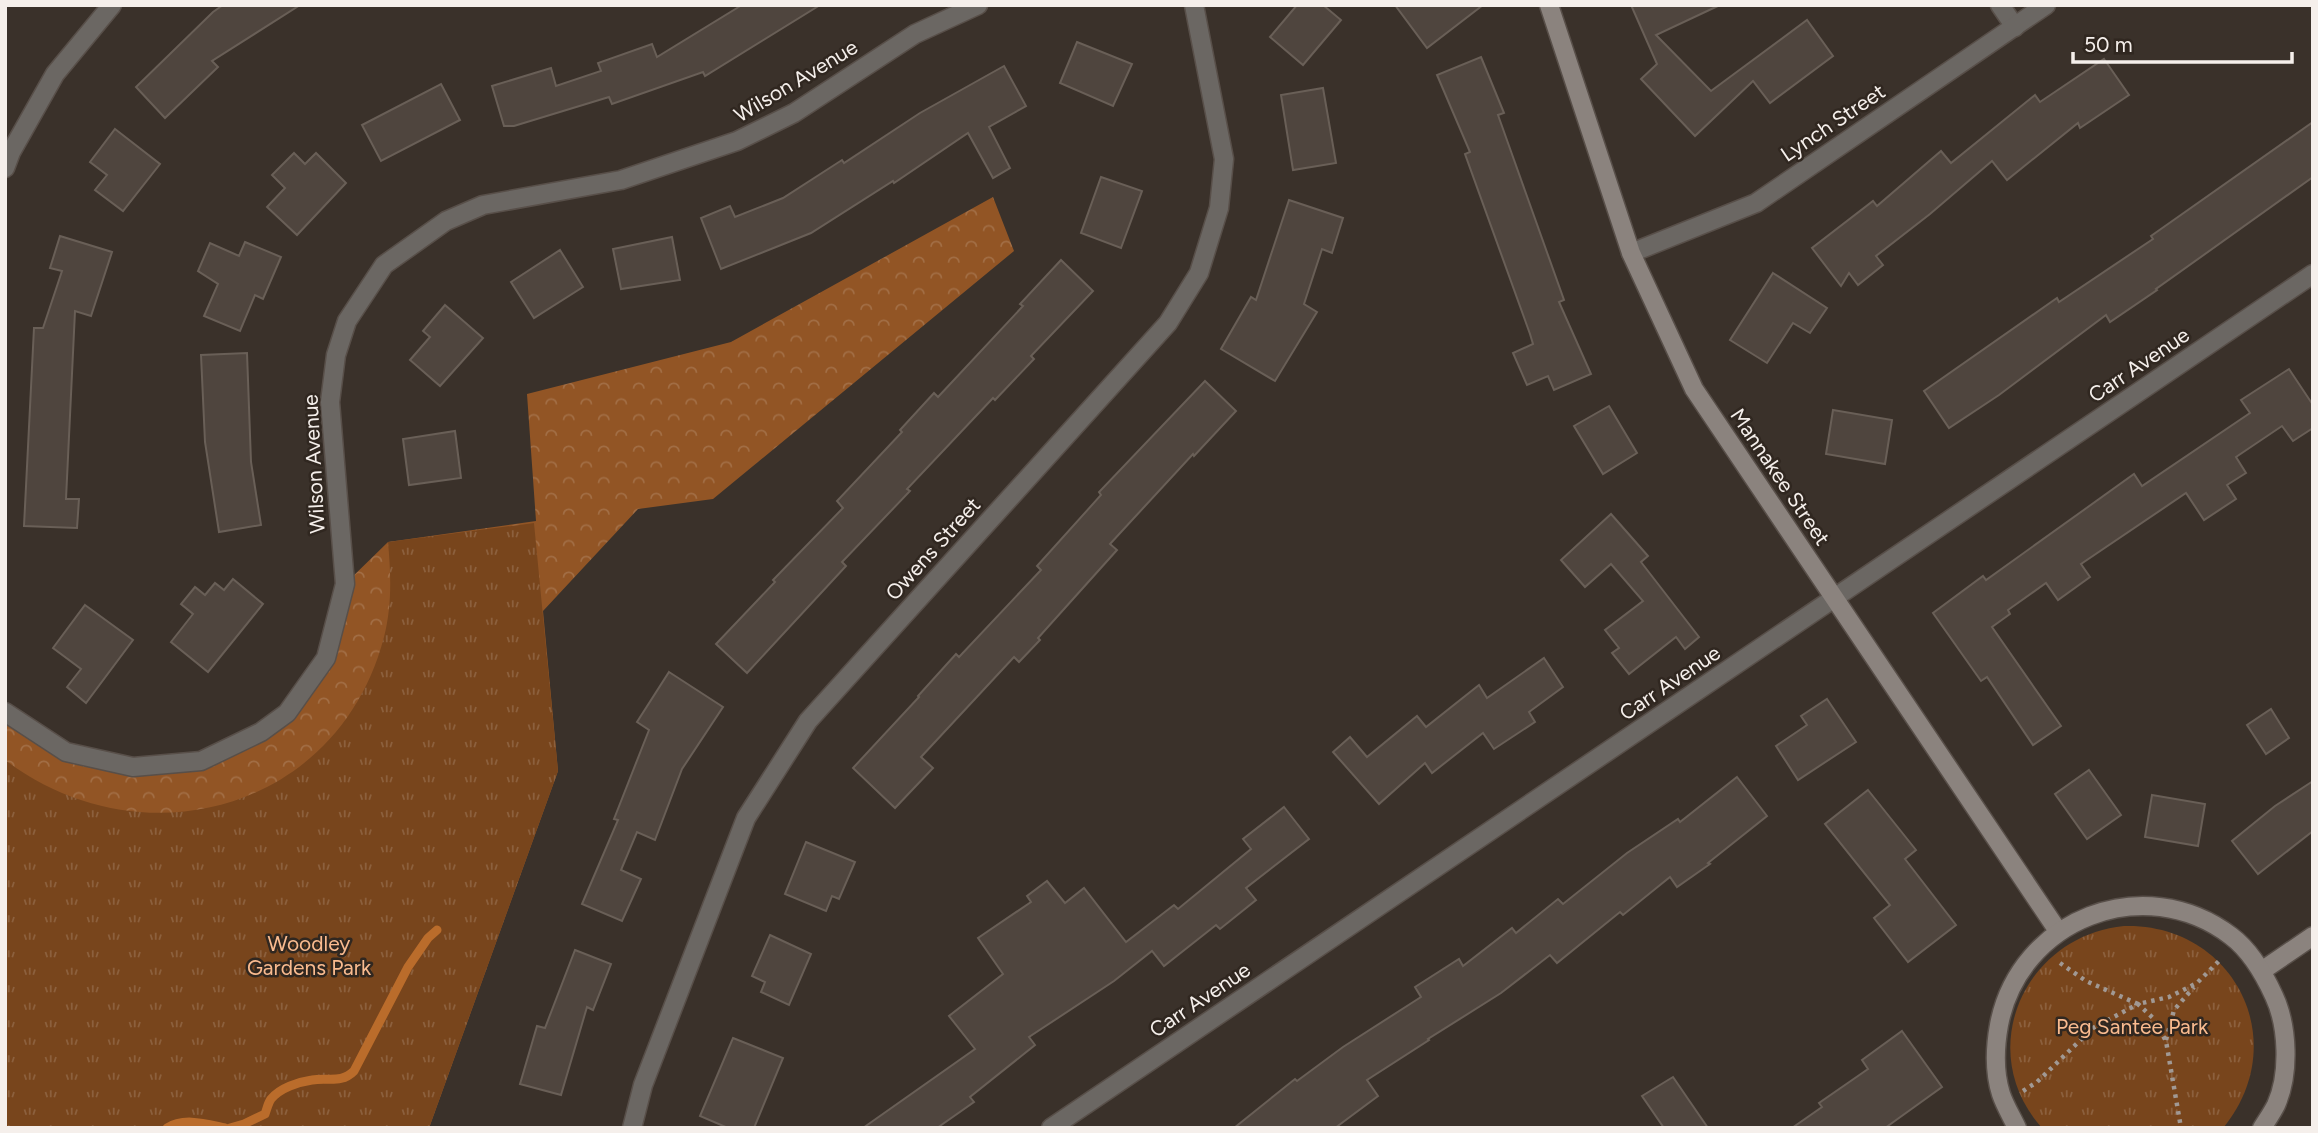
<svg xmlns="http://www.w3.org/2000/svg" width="2318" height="1133" font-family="Figtree,sans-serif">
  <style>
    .forest { fill: url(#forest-crowns) }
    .park { fill: url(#park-tufts) }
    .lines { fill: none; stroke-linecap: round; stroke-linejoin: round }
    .stream { stroke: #ba6c2b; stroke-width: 9 }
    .building { fill: #4f453e; stroke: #695f57; stroke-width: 2 }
    .street-casing { stroke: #584f49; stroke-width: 21 }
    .secondary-casing { stroke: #584f49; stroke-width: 21 }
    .path { stroke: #a19994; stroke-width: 4.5; stroke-dasharray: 3.5 5; stroke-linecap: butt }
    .street { stroke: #6b6763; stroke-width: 18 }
    .secondary { stroke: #8b837e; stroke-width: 18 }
    .labels { text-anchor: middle; stroke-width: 5; stroke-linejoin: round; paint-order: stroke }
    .street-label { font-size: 21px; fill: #f5efeb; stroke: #302720 }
    .park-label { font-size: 21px; fill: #fabb8f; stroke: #302720 }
  </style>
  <defs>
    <pattern id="forest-crowns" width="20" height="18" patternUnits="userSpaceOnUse" patternTransform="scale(1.75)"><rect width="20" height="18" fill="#925525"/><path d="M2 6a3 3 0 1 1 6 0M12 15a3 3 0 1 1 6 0" fill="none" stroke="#a26e45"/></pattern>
    <pattern id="park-tufts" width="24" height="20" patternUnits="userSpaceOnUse" patternTransform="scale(1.75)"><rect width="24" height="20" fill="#78451c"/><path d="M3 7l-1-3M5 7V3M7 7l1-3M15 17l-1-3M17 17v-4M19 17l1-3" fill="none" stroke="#8c603d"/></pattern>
  </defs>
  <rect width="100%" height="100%" fill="#3a312a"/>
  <!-- forest -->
  <polygon class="forest" points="993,197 1014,251 713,499 638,509 543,611 558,771 429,1128 5,1128 5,712 66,752 133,767 201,761 261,732 326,658 345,584 388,542 536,521 527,394 731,342"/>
  <!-- park -->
  <g class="park">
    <path d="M534,523L558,771L429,1128H5V760C143,864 339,810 384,637C392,606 391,575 388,542Z"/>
    <path d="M2124,926C2234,923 2294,1042 2223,1128H2042C1973,1051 2024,936 2124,926Z"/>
  </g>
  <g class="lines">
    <!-- stream -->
    <g class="stream">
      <path d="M167,1128C184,1117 206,1124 225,1128"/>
      <path d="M230,1128L244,1124L265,1114C267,1109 268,1103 271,1099C280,1088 298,1082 312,1080C328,1077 341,1084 354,1071L408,967L428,938L437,930"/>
    </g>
  </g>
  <!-- building -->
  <g class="building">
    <polygon points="223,5 300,5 212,61 218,67 165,118 136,87 213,12"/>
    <polygon points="742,5 820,5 705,76 703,72 612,104 609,97 514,126 504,126 492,86 551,68 556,86 601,71 598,63 652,44 657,57"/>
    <polygon points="1297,5 1323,5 1341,20 1303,65 1270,37"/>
    <polygon points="1395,5 1483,5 1427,48"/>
    <polygon points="1631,5 1720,5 1656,35 1711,91 1807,20 1833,56 1770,103 1753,81 1695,136 1641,79 1657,64"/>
    <polygon points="1077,42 1132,64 1113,106 1060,83"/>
    <polygon points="1481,57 1504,113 1498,115 1564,300 1559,302 1591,374 1554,390 1548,376 1527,385 1513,353 1533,344 1530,334 1465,154 1470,152 1437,75"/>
    <polygon points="2104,59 2129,95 2080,128 2078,123 2007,180 1992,161 1930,214 1876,256 1883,265 1858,285 1849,273 1841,286 1812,248 1873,201 1877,206 1941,151 1951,163 2035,95 2040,102"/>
    <polygon points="1004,66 1026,106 989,127 1010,168 993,178 968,133 894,183 893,181 811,233 721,269 701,218 730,206 735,217 783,198 842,160 844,163 920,113"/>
    <polygon points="441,84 460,120 381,161 362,125"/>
    <polygon points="1323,88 1336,163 1293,170 1281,95"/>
    <polygon points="2313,122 2313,177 2156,289 2157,290 2110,322 2106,315 1999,395 1949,428 1924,391 2057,298 2059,302 2153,239 2151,236"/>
    <polygon points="115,129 160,164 123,211 95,190 107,175 90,162"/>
    <polygon points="294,153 305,164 316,153 346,183 297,235 267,207 285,188 272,175"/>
    <polygon points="1101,177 1142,191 1121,248 1081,233"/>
    <polygon points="1289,200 1343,218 1332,253 1322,249 1304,304 1317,312 1275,381 1221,349 1251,297 1256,300"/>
    <polygon points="60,236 112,252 91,316 75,311 66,499 79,499 77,528 24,526 34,328 43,328 62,271 50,268"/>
    <polygon points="672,237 680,280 621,289 613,249"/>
    <polygon points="245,242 281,257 263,299 255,295 240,331 204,316 218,284 198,271 210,243 239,256"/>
    <polygon points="560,250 583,287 534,318 511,282"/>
    <polygon points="1061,260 1093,291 1031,356 1034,359 995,400 993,398 907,489 910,491 842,562 846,566 747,673 716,644 775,582 773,580 843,508 837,501 902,432 900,430 934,393 938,397 1023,306 1020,304"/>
    <polygon points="1773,273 1827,308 1810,333 1793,323 1767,363 1730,340"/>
    <polygon points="445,305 483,338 440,386 410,360 430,337 423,331"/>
    <polygon points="247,353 251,462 261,525 219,532 205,442 201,355"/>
    <polygon points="2289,369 2313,405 2313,428 2293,441 2282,426 2236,457 2246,473 2227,485 2236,499 2204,520 2186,493 2081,564 2090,577 2058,600 2046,583 2008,610 2010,614 1992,627 2061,726 2033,745 1987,677 1981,681 1933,613 1983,576 1986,580 2134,474 2142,486 2250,413 2241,400"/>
    <polygon points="1205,381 1236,411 1194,456 1193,454 1110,544 1117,550 1038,638 1040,640 1019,662 1014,657 921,757 933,768 895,808 853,768 919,697 918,696 956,654 959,657 1041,570 1037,566 1101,495 1099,492"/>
    <polygon points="1609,406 1637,453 1603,474 1574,426"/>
    <polygon points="1833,410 1892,420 1885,464 1826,454"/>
    <polygon points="455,431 461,478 409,485 403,439"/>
    <polygon points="1611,514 1648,556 1641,562 1699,637 1685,649 1676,637 1629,674 1612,653 1619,648 1605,630 1643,601 1611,564 1585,587 1561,560"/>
    <polygon points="233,579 263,604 208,672 171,642 193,614 181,604 195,587 205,595 215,583 224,590"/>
    <polygon points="85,605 133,640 86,703 67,687 81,669 53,648"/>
    <polygon points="1544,658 1563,687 1529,712 1535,722 1494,749 1483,733 1432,773 1425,763 1379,804 1333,752 1350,737 1367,757 1417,716 1426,727 1479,685 1487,698"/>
    <polygon points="669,672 723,707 682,769 655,840 637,832 621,870 641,879 622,921 582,904 618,820 614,819 649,730 637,722"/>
    <polygon points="1827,699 1856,742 1798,780 1776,746 1807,725 1801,716"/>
    <polygon points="2271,709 2289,738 2266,754 2247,725"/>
    <polygon points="2089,770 2121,815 2087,839 2055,794"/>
    <polygon points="1737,777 1767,816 1708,863 1710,864 1677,887 1670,877 1623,915 1620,912 1557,963 1550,955 1501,993 1428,1039 1429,1040 1367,1080 1378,1096 1335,1128 1234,1128 1295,1079 1297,1081 1343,1047 1421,997 1415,987 1459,959 1463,966 1512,928 1516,933 1558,899 1563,904 1627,853 1678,819 1680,822"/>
    <polygon points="2313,781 2313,831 2258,874 2232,841 2275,806"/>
    <polygon points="1868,790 1916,850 1905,859 1956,925 1908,962 1874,918 1890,905 1825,824"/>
    <polygon points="2152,795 2205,804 2198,846 2145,837"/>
    <polygon points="1284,807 1309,839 1246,888 1256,900 1220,929 1216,925 1164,966 1152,951 1114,981 1029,1037 1035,1045 970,1097 974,1102 937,1128 863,1128 975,1049 949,1016 1003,974 978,938 1031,902 1027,896 1047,881 1065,903 1084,888 1126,942 1174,905 1178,909 1251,849 1243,839"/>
    <polygon points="806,842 855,862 839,899 832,896 826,911 785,894"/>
    <polygon points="770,935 811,954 789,1005 761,992 765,982 752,976"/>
    <polygon points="575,950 611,964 593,1010 587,1007 561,1095 520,1084 537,1026 545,1028"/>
    <polygon points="1902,1031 1942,1087 1885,1128 1792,1128 1822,1107 1819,1103 1868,1069 1862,1060"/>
    <polygon points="733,1038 783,1058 754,1128 728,1128 700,1116"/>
    <polygon points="1673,1077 1708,1128 1664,1128 1642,1096"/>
  </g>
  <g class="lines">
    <defs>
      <g id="street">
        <polyline points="2000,5 2015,27"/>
        <polyline points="5,168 11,152 55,74 112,5"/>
        <polyline points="1631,253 1756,203 2046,5"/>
        <polyline points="5,712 66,752 133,767 201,761 261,732 287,713 326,658 345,584 330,402 336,355 347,321 384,265 446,221 483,205 621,180 737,141 794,113 915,34 978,5"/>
        <polyline points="632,1128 643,1085 746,818 808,721 1168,323 1199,273 1219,208 1224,159 1194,5"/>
        <polyline points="1051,1128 2313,274"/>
      </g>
      <g id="secondary">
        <polyline points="1549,5 1631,253 1694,389 2058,931"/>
        <polyline points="2263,970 2313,936"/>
        <path d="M2017,1128C2012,1117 2005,1106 2001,1094C1994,1072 1995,1047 1999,1025C2019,919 2144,870 2231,936C2251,951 2264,974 2274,996C2288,1026 2290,1074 2276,1105C2272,1113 2267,1120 2262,1128"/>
      </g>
    </defs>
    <!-- street casing -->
    <use href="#street" class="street-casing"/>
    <!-- secondary casing -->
    <use href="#secondary" class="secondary-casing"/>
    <!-- path -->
    <g class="path">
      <polyline points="2060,963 2086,981 2138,1004 2169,997 2197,983 2222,958"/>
      <polyline points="2166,1040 2174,1010 2194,987"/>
      <polyline points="2023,1091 2037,1082 2093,1028 2138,1004 2153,1018 2166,1041 2181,1128"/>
    </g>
    <!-- street -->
    <use href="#street" class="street"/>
    <!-- secondary -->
    <use href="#secondary" class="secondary"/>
  </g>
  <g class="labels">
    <!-- street labels -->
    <g class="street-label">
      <text transform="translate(796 81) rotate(-31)" y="7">Wilson Avenue</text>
      <text transform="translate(1833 123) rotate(-34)" y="7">Lynch Street</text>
      <text transform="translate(2139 365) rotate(-34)" y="7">Carr Avenue</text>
      <text transform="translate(314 464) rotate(-93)" y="7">Wilson Avenue</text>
      <text transform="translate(1780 477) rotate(56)" y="7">Mannakee Street</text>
      <text transform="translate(933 549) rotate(-48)" y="7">Owens Street</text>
      <text transform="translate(1670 683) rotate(-34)" y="7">Carr Avenue</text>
      <text transform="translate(1200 1000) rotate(-34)" y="7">Carr Avenue</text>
    </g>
    <!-- park labels -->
    <g class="park-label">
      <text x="309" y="951">Woodley<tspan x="309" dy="24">Gardens Park</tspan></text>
      <text x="2132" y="1034">Peg Santee Park</text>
    </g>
  </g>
  <!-- border -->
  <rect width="2318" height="1133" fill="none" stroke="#f5efeb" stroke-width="14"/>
  <!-- scale -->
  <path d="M2073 52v10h219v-10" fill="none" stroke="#f5efeb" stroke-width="3.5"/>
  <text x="2084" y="52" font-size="21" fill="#f5efeb" stroke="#302720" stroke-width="5" paint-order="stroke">50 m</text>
</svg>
